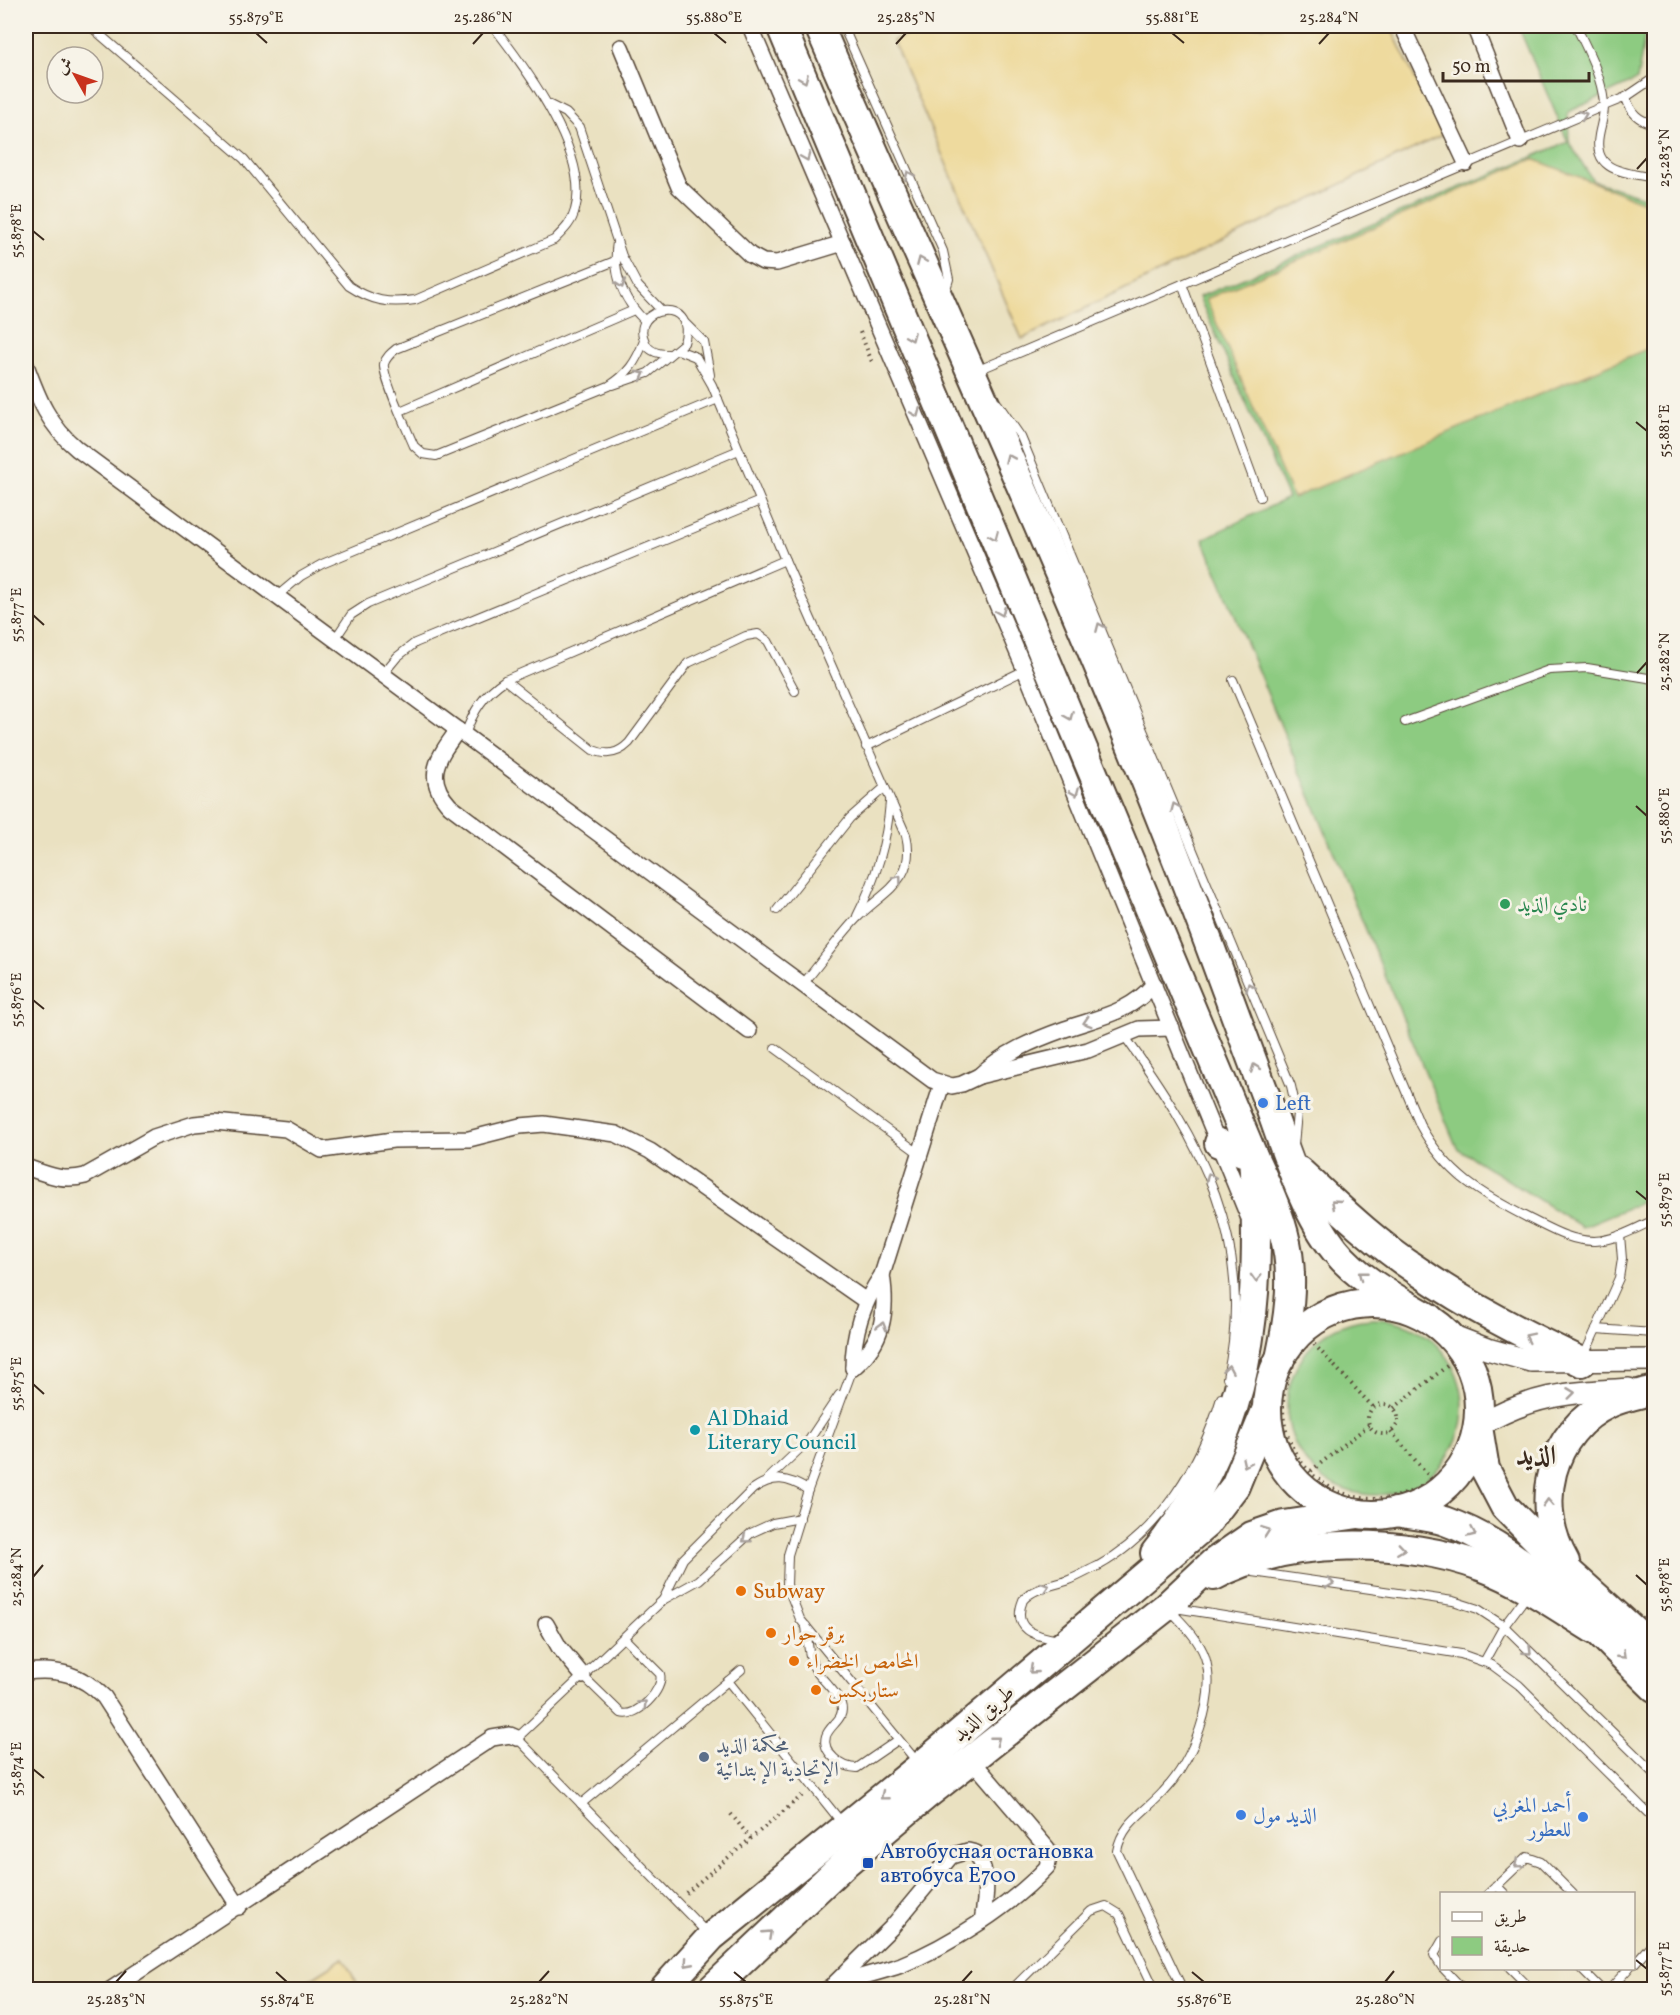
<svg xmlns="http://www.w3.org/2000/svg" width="1680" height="2015" font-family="Vollkorn,Amiri,serif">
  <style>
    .green { fill: #8dcb81; stroke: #647a50; stroke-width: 1.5 }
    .sand { fill: #eeda9e; stroke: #94825e; stroke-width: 1.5 }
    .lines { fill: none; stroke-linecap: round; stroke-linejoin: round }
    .lane-casing { stroke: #554536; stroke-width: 10 }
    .street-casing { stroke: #554536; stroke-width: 18 }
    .secondary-casing { stroke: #554536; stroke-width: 24 }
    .highway-casing { stroke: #554536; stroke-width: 32 }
    .path { stroke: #554536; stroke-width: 4; stroke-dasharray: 1.5 4.5; stroke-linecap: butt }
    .lane { stroke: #fff; stroke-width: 8 }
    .street { stroke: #fff; stroke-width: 15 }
    .secondary { stroke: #fff; stroke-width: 21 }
    .highway { stroke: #fff; stroke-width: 28 }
    .oneway { stroke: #a79f9a }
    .ticks { fill: none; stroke: #3b2a1e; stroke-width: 2 }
    .leisure-dot { fill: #2e9e5b; stroke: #f7f3e8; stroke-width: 2 }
    .shop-dot { fill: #3f7fe0; stroke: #f7f3e8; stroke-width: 2 }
    .culture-dot { fill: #0f9aa8; stroke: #f7f3e8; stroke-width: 2 }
    .food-dot { fill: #e8710a; stroke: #f7f3e8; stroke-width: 2 }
    .service-dot { fill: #5c6f8a; stroke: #f7f3e8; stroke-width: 2 }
    .transit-dot { fill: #1a4fb4; stroke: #f7f3e8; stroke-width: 2 }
    .labels { text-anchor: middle; stroke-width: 6; stroke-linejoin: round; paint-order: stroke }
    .leisure-label { font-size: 21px; fill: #27864d; stroke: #f7f3e8; text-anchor: start }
    .shop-label { font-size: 21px; fill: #366cbe; stroke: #f7f3e8; text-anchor: start }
    .culture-label { font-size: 21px; fill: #0d838f; stroke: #f7f3e8; text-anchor: start }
    .food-label { font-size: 21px; fill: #c56008; stroke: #f7f3e8; text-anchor: start }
    .street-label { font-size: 21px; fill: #3b2a1e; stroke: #f7f3e8 }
    .service-label { font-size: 21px; fill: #4e5e75; stroke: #f7f3e8; text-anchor: start }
    .transit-label { font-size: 21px; fill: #164399; stroke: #f7f3e8; text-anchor: start }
    .district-label { font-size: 27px; font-weight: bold; fill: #3b2a1e; stroke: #f7f3e8 }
    .neatline { fill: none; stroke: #3b2a1e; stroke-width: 2 }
    .ticks-label { font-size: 15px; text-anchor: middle; fill: #3b2a1e }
  </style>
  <rect width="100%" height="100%" fill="#f7f3e8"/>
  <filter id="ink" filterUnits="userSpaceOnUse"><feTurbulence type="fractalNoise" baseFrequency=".0167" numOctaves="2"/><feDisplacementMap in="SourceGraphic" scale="12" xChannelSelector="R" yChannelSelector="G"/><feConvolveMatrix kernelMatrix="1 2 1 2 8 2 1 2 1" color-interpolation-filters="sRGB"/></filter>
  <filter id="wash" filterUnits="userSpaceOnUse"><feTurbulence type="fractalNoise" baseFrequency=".008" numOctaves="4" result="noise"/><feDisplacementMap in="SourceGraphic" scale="24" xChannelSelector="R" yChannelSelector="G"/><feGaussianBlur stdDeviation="1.35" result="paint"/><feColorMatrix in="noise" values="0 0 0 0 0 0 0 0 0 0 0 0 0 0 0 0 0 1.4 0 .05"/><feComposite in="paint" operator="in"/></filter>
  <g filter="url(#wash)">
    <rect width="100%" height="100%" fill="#eae1c1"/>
    <!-- green -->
    <g class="green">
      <polygon points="1518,26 1654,26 1654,30 1646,28 1637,80 1568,112 1569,142 1593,181 1654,200 1654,1197 1582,1227 1457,1148 1203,539 1288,498 1199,297 1568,142"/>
      <circle cx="1375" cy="1407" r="88"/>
    </g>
    <!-- sand -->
    <g class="sand">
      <polygon points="929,26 1390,26 1442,135 1022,339 893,41"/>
      <polygon points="1533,159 1654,206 1654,346 1293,498 1206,299"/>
      <polygon points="343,1958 360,1989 295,1989"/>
    </g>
  </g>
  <g filter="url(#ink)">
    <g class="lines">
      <defs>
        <g id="lane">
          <path d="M90,26L244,159L349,286C372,301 388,304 415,300L554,240C563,231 572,223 575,210C591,155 525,67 493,26"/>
          <polyline points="843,26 943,251 949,279 945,292"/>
          <path d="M1576,26C1588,51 1601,74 1604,103C1605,113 1601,124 1599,135C1592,173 1627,172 1654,178"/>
          <polyline points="1477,31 1492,26"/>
          <path d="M1626,97C1630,113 1639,121 1654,124"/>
          <polyline points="548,104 566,113 579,127 622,256 638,286 661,310"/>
          <path d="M617,242C612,273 623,300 645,321"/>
          <path d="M615,261L396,349C391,353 386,357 384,364C382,376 408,432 414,446L423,454L436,456L609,386C628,374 636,362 644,341"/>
          <polyline points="1182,284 1260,497"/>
          <polyline points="686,324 704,342 710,375"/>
          <path d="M678,350L696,357L712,385L785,560L906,835C917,881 883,891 856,919C837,939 821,963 803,984"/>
          <polyline points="976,371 1604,106 1626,97 1654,78"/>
          <path d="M613,385L648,373L684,343C698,295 628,306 645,342C649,352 658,354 668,354"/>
          <polyline points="998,404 1021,437 1291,1086 1297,1113 1294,1145"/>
          <polyline points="400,411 634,310"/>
          <polyline points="277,596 301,576 322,564 718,399"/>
          <polyline points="335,639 351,615 368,604 739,450"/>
          <polyline points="383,674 397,657 415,643 760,501"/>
          <path d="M505,680L593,750C607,756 618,754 629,743L688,663L746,636L758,634L768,641L795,691"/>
          <path d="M1233,680L1420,1125C1447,1175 1481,1194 1530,1219C1550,1229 1570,1241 1594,1241C1616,1240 1635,1229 1654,1220"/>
          <polyline points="1405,722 1549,670 1587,668 1654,679"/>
          <path d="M465,735C473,711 484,694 505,680L785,560"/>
          <polyline points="866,747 1025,670"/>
          <polyline points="777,910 850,818 884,788"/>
          <path d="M857,916C876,879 887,843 890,802"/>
          <path d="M1123,1034C1201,1142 1257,1240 1227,1378"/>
          <polyline points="775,1048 920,1154"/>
          <polyline points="1596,1329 1654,1333"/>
          <polyline points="1583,1358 1619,1278 1622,1259 1620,1235"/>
          <polyline points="853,1368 808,1490 788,1555 787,1585 800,1619 918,1763"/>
          <polyline points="768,1479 809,1440 839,1395"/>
          <polyline points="1253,1572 1453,1601 1478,1609 1504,1626 1654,1773"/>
          <path d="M663,1600L683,1559L753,1489C774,1475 787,1477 808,1490"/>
          <polyline points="1175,1608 1461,1654 1492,1665 1519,1685 1654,1819"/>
          <path d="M1170,1610C1183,1624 1199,1639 1205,1657C1218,1699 1192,1762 1163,1792C1145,1812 1122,1823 1117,1851L1183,1990"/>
          <path d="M806,1626C808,1641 808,1658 816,1671C824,1682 837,1692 841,1704C846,1719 830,1724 826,1736C821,1753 843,1768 857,1768L898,1740"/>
          <path d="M1059,1640C1035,1636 1011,1630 1023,1600C1035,1587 1053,1586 1069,1580C1079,1576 1089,1570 1098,1566C1159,1533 1202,1463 1221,1398"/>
          <polyline points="1484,1662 1504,1626 1528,1594"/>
          <path d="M583,1676L621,1713C636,1719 665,1689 660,1674L624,1638"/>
          <polyline points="728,1681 842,1823"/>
          <polyline points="581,1804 741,1670"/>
          <polyline points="1496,1885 1505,1894"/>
          <polyline points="1488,1894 1527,1857 1541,1862 1573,1894"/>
          <polyline points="708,1934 517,1738 663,1600 699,1580 751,1533 773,1523 800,1518"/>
          <polyline points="1442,1941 1434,1955 1442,1967"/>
          <polyline points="1634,1964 1654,1941"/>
          <polyline points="1443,1968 1464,1990"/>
          <polyline points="1510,1968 1532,1990"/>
          <polyline points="1580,1968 1602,1990"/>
          <polyline points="1011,1990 1091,1911 1106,1906 1119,1914 1155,1990"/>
          <polyline points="1609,1990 1629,1968"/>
          <polyline points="1654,1990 1654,1989"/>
        </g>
        <g id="street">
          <polyline points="750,26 1025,670 1248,1216"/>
          <polyline points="1402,26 1466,163"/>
          <polyline points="1474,26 1520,141"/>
          <polyline points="621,47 679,187 750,255 763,262 777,263 843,243"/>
          <path d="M26,365C38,398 49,426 77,449L932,1080L952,1086L962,1084L979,1076L1088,1050L1139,1029L1172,1028"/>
          <path d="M458,730C438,757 423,777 450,806L749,1031"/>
          <path d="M979,1076C1003,1053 1034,1040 1065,1029C1099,1017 1130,1013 1154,984"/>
          <path d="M26,1167C46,1174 63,1182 85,1176L154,1137L194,1124L215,1122L286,1129L322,1150L393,1140L469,1139L520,1126L544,1124L616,1134L650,1151L866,1301"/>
          <path d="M853,1368C853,1333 862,1304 882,1275L942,1084"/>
          <path d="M853,1368C883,1342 888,1313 882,1275"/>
          <polyline points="546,1624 559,1647 583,1676"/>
          <path d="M26,1672C58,1668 81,1674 104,1697L239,1907"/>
          <path d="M834,1984L891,1928L951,1856L968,1851L976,1853C990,1874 986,1898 982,1921"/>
          <polyline points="110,1990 492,1738 510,1735 517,1738"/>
          <path d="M826,1990C849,1978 876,1974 901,1965C949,1946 1012,1905 1047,1867L1049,1857L1047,1848L971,1759"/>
        </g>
        <g id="secondary">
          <polyline points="1448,1334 1487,1349 1531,1361 1654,1360"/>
          <path d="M1478,1426C1534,1394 1566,1393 1629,1389"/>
        </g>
        <g id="highway">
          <path d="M781,26L1253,1156C1292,1239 1299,1269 1280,1359"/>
          <path d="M819,26C939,304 1067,578 1177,860C1209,941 1238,1024 1269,1105C1286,1151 1304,1212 1335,1250C1359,1280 1397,1299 1429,1318"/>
          <path d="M1299,1171C1337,1206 1375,1243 1418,1271C1470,1307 1525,1335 1582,1362"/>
          <circle cx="1373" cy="1409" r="106"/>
          <polyline points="1478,1427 1485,1469 1505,1507 1573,1576 1654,1649"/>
          <path d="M1396,1512C1412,1515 1430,1516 1445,1521C1531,1552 1590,1625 1654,1687"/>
          <path d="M1155,1553C1252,1434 1263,1304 1253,1156L1219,1143"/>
          <path d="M1565,1562C1532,1506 1549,1431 1610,1403C1623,1397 1640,1394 1654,1390"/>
          <path d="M1214,1576C1287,1536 1407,1538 1483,1567C1523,1582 1559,1608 1595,1630"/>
          <polyline points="663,1990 711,1937 921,1766 1206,1524 1235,1486 1267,1408"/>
          <polyline points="711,1990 844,1864 925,1796 1167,1606 1213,1563 1252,1536 1284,1525 1358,1514"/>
        </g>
      </defs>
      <!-- lane casing -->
      <use href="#lane" class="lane-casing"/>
      <!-- street casing -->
      <use href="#street" class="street-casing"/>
      <!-- secondary casing -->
      <use href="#secondary" class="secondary-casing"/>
      <!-- highway casing -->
      <use href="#highway" class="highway-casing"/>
      <!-- path -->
      <g class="path">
        <polyline points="860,332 872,362"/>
        <circle cx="1375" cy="1407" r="92"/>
        <polyline points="1310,1340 1373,1407"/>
        <circle cx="1383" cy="1419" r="15"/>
        <polyline points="1394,1408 1456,1359"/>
        <polyline points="1391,1432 1441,1490"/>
        <polyline points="1297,1482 1369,1425"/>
        <polyline points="731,1814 751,1839"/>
        <polyline points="686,1893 804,1794"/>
      </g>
      <!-- lane -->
      <use href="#lane" class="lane"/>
      <!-- street -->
      <use href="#street" class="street"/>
      <!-- secondary -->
      <use href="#secondary" class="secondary"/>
      <!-- highway -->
      <use href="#highway" class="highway"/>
    </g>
    <!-- one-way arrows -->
    <defs><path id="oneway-chevron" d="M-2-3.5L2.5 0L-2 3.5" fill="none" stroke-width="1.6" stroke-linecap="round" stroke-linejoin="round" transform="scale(1.5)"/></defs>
    <g class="oneway">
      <use href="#oneway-chevron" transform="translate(804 79) rotate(67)"/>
      <use href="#oneway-chevron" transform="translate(1583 115) rotate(-21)"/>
      <use href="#oneway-chevron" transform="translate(806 157) rotate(67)"/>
      <use href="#oneway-chevron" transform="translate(909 175) rotate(-114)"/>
      <use href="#oneway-chevron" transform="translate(921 261) rotate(-113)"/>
      <use href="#oneway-chevron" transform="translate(621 284) rotate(71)"/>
      <use href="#oneway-chevron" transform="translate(911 337) rotate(67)"/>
      <use href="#oneway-chevron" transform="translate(641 375) rotate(-28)"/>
      <use href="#oneway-chevron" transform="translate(916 413) rotate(67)"/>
      <use href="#oneway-chevron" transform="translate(1009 458) rotate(-114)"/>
      <use href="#oneway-chevron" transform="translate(994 536) rotate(67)"/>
      <use href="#oneway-chevron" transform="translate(1001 612) rotate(67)"/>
      <use href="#oneway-chevron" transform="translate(1100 627) rotate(-113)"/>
      <use href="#oneway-chevron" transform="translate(1069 716) rotate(67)"/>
      <use href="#oneway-chevron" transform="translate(1075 792) rotate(68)"/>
      <use href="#oneway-chevron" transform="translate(1175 807) rotate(-113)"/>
      <use href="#oneway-chevron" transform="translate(898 879) rotate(-53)"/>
      <use href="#oneway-chevron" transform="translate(1250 987) rotate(-113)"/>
      <use href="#oneway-chevron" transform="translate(1087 1022) rotate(163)"/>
      <use href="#oneway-chevron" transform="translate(1255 1068) rotate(-110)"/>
      <use href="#oneway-chevron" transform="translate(1210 1177) rotate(-113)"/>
      <use href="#oneway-chevron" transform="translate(1335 1203) rotate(-139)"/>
      <use href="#oneway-chevron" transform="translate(1362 1275) rotate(-142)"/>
      <use href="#oneway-chevron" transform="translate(1256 1278) rotate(92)"/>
      <use href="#oneway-chevron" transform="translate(882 1326) rotate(-74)"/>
      <use href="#oneway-chevron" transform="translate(1529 1337) rotate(-154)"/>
      <use href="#oneway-chevron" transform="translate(1228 1369) rotate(-80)"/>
      <use href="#oneway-chevron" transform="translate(1571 1393) rotate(-7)"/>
      <use href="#oneway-chevron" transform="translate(1246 1463) rotate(115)"/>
      <use href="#oneway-chevron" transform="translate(1548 1503) rotate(-93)"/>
      <use href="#oneway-chevron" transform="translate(1266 1531) rotate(-20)"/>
      <use href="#oneway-chevron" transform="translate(1472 1533) rotate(24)"/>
      <use href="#oneway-chevron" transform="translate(746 1539) rotate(141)"/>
      <use href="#oneway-chevron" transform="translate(1401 1549) rotate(8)"/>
      <use href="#oneway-chevron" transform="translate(1330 1583) rotate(8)"/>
      <use href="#oneway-chevron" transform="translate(1045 1587) rotate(-18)"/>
      <use href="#oneway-chevron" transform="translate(1528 1651) rotate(44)"/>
      <use href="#oneway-chevron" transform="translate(1622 1655) rotate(44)"/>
      <use href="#oneway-chevron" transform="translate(1033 1670) rotate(139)"/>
      <use href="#oneway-chevron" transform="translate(643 1704) rotate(-45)"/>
      <use href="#oneway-chevron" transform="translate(996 1740) rotate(-38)"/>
      <use href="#oneway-chevron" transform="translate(884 1796) rotate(141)"/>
      <use href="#oneway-chevron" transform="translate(1518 1864) rotate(140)"/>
      <use href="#oneway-chevron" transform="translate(768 1934) rotate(-43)"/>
      <use href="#oneway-chevron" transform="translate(688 1963) rotate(132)"/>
    </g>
  </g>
  <!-- ticks -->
  <path class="ticks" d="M256,33L267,43M714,33L726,43M1172,33L1184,43M473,44L483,33M896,44L906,33M1319,44L1329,33M1637,169L1647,158M33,231L44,240M1636,422L1647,431M33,615L44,625M1637,673L1647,662M1636,806L1647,816M33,1000L44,1009M1636,1191L1647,1200M33,1384L44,1394M1636,1575L1647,1585M33,1577L43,1565M33,1769L44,1778M1636,1960L1647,1969M276,1972L287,1982M734,1972L746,1982M1192,1972L1204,1982M116,1982L126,1971M539,1982L549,1971M962,1982L972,1971M1385,1982L1394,1971"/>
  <!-- markers -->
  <circle class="leisure-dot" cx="1505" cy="904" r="6"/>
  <g class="shop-dot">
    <circle cx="1263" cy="1103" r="6"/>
    <circle cx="1241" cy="1815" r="6"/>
    <circle cx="1583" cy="1817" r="6"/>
  </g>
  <circle class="culture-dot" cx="695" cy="1430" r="6"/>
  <g class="food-dot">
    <circle cx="741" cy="1591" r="6"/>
    <circle cx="771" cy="1633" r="6"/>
    <circle cx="794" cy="1661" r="6"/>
    <circle cx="816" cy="1690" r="6"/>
  </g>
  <circle class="service-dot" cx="704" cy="1757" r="6"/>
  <rect class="transit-dot" x="862" y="1857" width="12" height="12" rx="3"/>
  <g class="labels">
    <!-- leisure labels -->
    <g class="leisure-label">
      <text x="1517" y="911">نادي الذيد</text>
    </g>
    <!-- shop labels -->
    <g class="shop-label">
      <text x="1275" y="1110">Left</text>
      <text x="1571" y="1812" text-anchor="end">أحمد المغربي<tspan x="1571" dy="24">للعطور</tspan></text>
      <text x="1253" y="1822">الذيد مول</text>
    </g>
    <!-- culture labels -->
    <g class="culture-label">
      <text x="707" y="1425">Al Dhaid<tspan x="707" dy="24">Literary Council</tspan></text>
    </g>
    <!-- food labels -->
    <g class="food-label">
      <text x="753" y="1598">Subway</text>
      <text x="783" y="1640">برقر حوار</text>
      <text x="806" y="1668">المحامص الخضراء</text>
      <text x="828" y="1697">ستاربكس</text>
    </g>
    <!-- street labels -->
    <g class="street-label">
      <text transform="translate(983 1713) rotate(-41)" y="7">طريق الذيد</text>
    </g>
    <!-- service labels -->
    <g class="service-label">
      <text x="716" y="1752">محكمة الذيد<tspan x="716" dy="24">الإتحادية الإبتدائية</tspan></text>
    </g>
    <!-- transit labels -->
    <g class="transit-label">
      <text x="880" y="1858">Автобусная остановка<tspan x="880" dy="24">автобуса Е700</tspan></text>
    </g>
    <!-- district labels -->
    <g class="district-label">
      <text x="1536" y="1464">الذيد</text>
    </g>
  </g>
  <!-- margin -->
  <rect width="1680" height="2015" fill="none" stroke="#f7f3e8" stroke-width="66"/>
  <!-- legend -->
  <rect x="1440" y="1892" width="195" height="78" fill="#f7f3e8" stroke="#aca397" stroke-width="1.5"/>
  <rect x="1452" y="1912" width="30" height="9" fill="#ffffff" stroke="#aca397" stroke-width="1.5"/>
  <text x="1494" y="1922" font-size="18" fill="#3b2a1e">طريق</text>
  <rect x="1452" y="1937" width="30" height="18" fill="#8dcb81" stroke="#aca397" stroke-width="1.5"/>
  <text x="1494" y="1952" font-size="18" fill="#3b2a1e">حديقة</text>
  <!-- north arrow -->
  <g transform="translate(75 75) rotate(310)"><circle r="28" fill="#f7f3e8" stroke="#aca397" stroke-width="1.5"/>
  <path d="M0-4.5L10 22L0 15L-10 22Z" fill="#c8321e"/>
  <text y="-9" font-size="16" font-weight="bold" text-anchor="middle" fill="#3b2a1e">ش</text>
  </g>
  <!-- scale -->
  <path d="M1443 72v9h146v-9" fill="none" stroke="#3b2a1e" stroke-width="3"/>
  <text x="1452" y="72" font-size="18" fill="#3b2a1e" stroke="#f7f3e8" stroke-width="4.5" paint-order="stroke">50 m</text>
  <rect x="33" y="33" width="1614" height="1949" class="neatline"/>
  <g class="ticks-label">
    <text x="256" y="22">55.879°E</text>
    <text x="483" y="22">25.286°N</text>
    <text x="714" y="22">55.880°E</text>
    <text x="906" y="22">25.285°N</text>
    <text x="1172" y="22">55.881°E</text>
    <text x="1329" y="22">25.284°N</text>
    <text transform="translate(1664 158) rotate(-90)" y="5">25.283°N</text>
    <text transform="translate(16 231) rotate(-90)" y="5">55.878°E</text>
    <text transform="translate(1664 431) rotate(-90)" y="5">55.881°E</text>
    <text transform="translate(16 615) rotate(-90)" y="5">55.877°E</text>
    <text transform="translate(1664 662) rotate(-90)" y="5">25.282°N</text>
    <text transform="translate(1664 816) rotate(-90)" y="5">55.880°E</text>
    <text transform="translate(16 1000) rotate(-90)" y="5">55.876°E</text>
    <text transform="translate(1664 1200) rotate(-90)" y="5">55.879°E</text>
    <text transform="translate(16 1384) rotate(-90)" y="5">55.875°E</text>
    <text transform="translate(16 1577) rotate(-90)" y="5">25.284°N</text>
    <text transform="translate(1664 1585) rotate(-90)" y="5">55.878°E</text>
    <text transform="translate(16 1769) rotate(-90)" y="5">55.874°E</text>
    <text transform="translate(1664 1969) rotate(-90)" y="5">55.877°E</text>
    <text x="116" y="2004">25.283°N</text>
    <text x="287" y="2004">55.874°E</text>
    <text x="539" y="2004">25.282°N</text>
    <text x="746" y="2004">55.875°E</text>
    <text x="962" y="2004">25.281°N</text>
    <text x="1204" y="2004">55.876°E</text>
    <text x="1385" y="2004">25.280°N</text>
  </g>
</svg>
